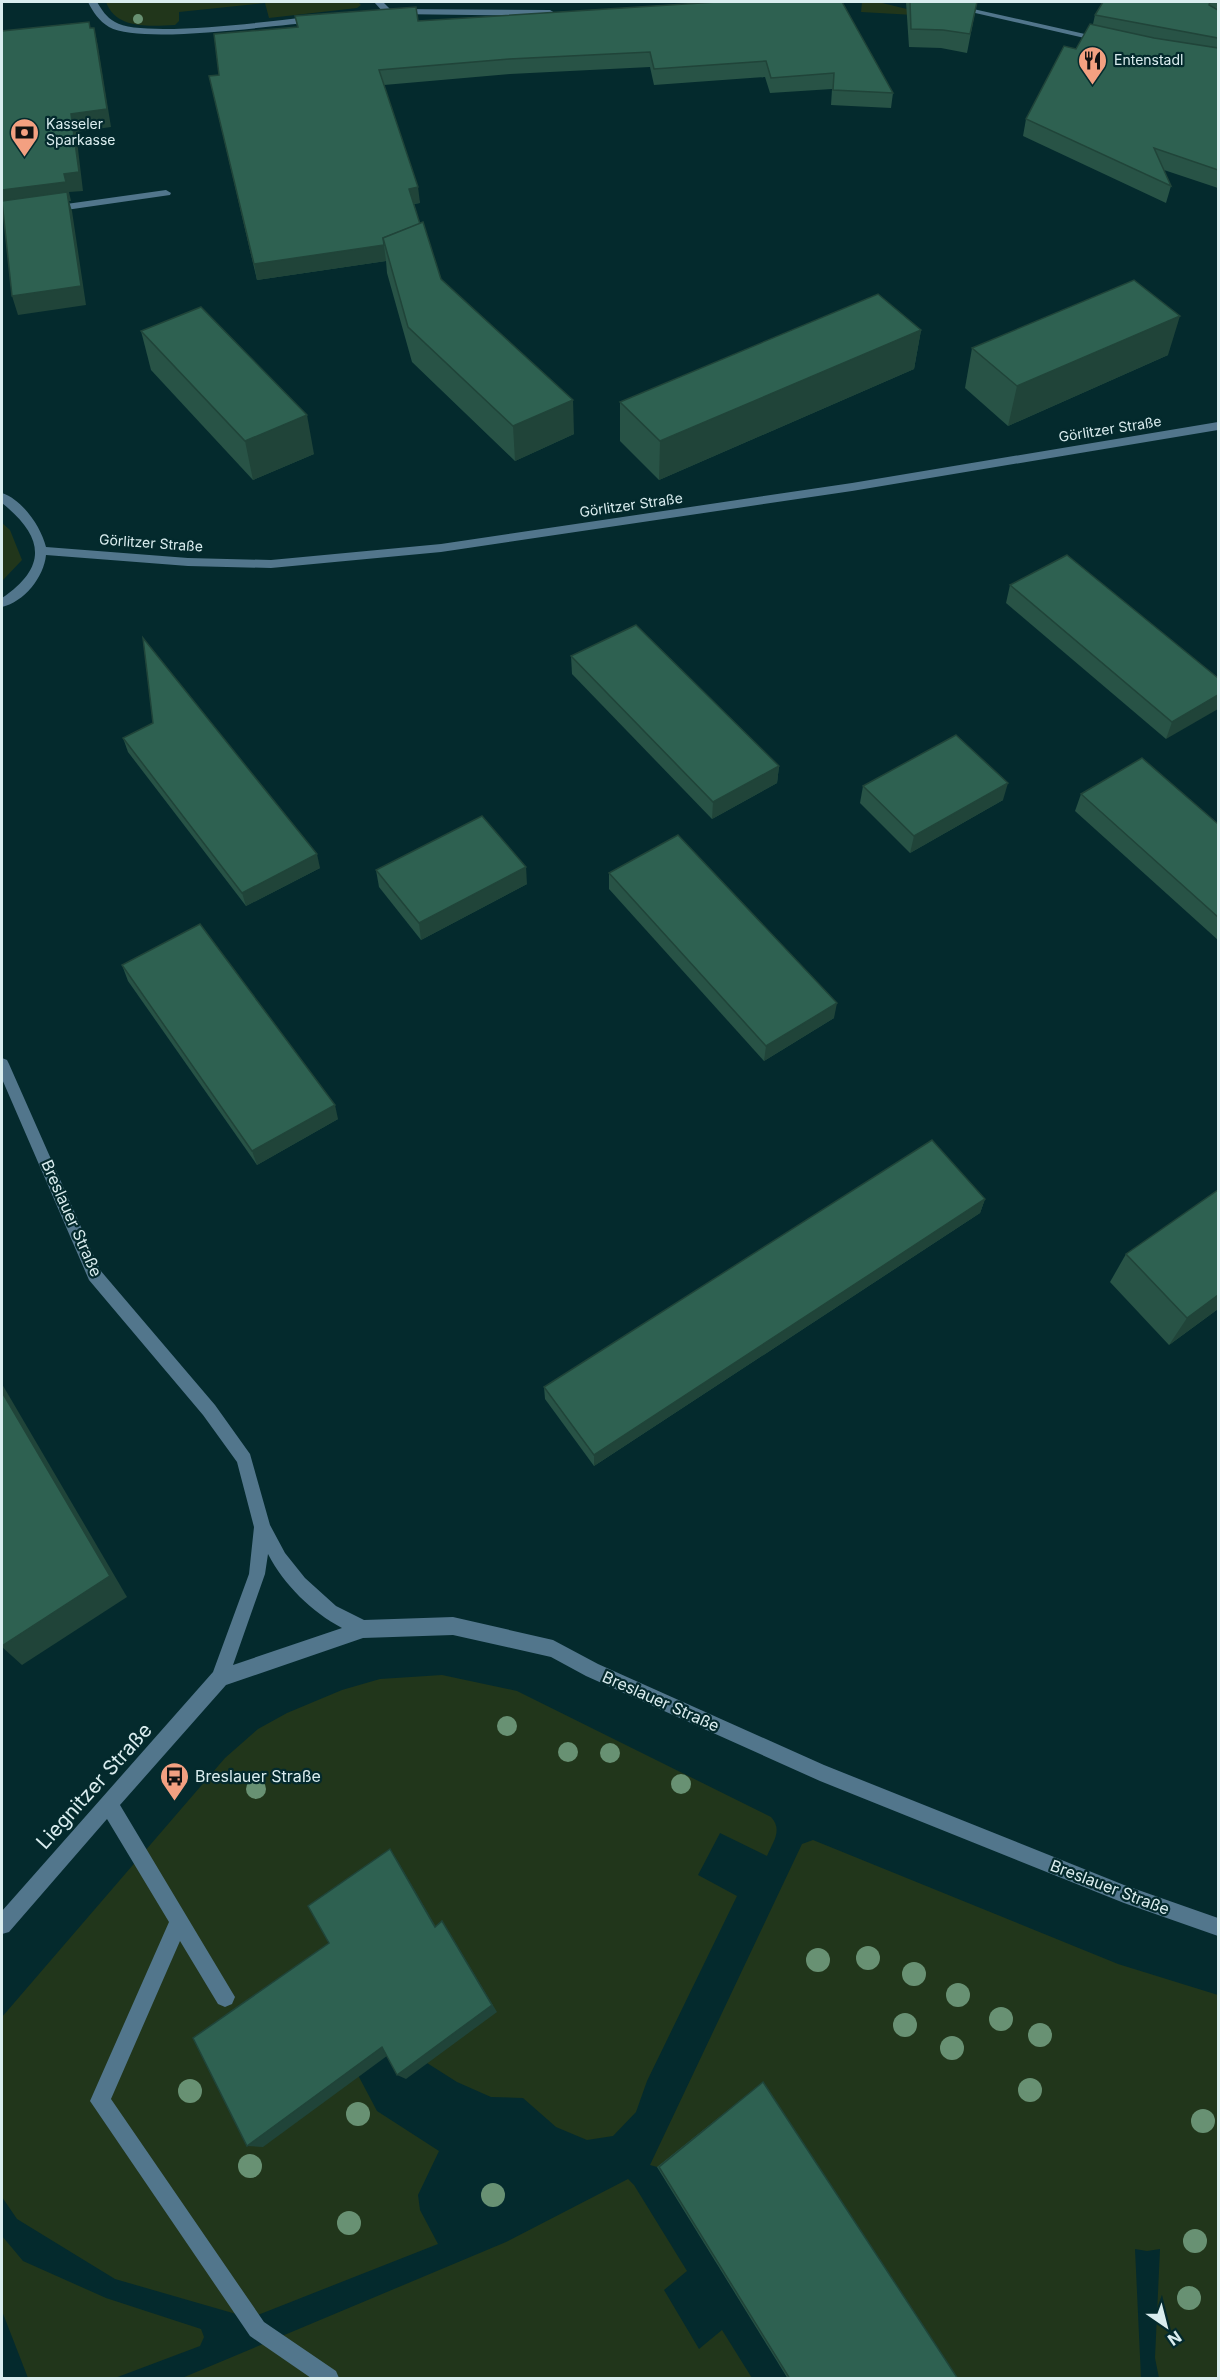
<svg xmlns="http://www.w3.org/2000/svg" width="1220" height="2380" font-family="Inter,sans-serif">
  <style>
    .green { fill: #21361b }
    .lines { fill: none; stroke-linecap: round; stroke-linejoin: round }
    .minor { fill: #52768c; fill-rule: evenodd }
    .tree { fill: #689173 }
    .wall { fill: #285346 }
    .shaded-wall { fill: #204439 }
    .building { fill: #2e6151; stroke: #204439; stroke-width: 1.5 }
    .labels { text-anchor: middle; stroke-width: 4.5; stroke-linejoin: round; paint-order: stroke }
    .far-poi-label { font-size: 14px; fill: #daedef; stroke: #042a2d; text-anchor: start }
    .far-street-label { font-size: 14px; fill: #daedef; stroke: #042a2d }
    .street-label { font-size: 16px; fill: #daedef; stroke: #042a2d }
    .poi-label { font-size: 16px; fill: #daedef; stroke: #042a2d; text-anchor: start }
    .near-street-label { font-size: 20px; fill: #daedef; stroke: #042a2d }
  </style>
  <rect width="100%" height="100%" fill="#042a2d"/>
  <!-- green -->
  <g class="green">
    <path d="M106,2H358L361,5L357,8L269,18L265,3L179,12V21L175,25C151,26 116,30 106,2Z"/>
    <polygon points="862,2 878,2 915,11 914,15 861,12"/>
    <polygon points="2,523 10,530 22,560 2,581"/>
    <path d="M442,1675L517,1691L771,1817C783,1830 773,1842 767,1856L720,1833L698,1875L737,1896L647,2081L636,2112L613,2136L587,2140L556,2127L523,2098L491,2097L457,2082L427,2063L349,1968L359,2077L377,2111L439,2151L418,2195L420,2210L438,2244L250,2318L115,2279L17,2219L2,2197V2017L225,1758L258,1729L287,1713L342,1690L380,1679Z"/>
    <polygon points="813,1840 1118,1964 1218,1995 1218,2378 1159,2378 1155,2358 1160,2249 1147,2251 1135,2249 1141,2378 949,2378 657,2167 650,2165 802,1844"/>
    <polygon points="628,2179 634,2185 687,2271 664,2290 699,2349 722,2330 752,2378 182,2378 506,2242"/>
    <polygon points="2,2236 23,2261 106,2298 201,2329 204,2337 200,2346 115,2378 28,2378 2,2311"/>
  </g>
  <g class="lines">
    <!-- minor -->
    <g class="minor">
      <path d="M88,2H97C102,10 106,17 115,22C142,39 279,20 317,16L322,19L317,22C274,25 142,45 109,27C99,21 93,12 88,2Z"/>
      <polygon points="374,2 383,2 392,11 384,13"/>
      <polygon points="927,2 942,2 1107,39 1102,42"/>
      <polygon points="397,9 550,10 555,13 550,16 394,14 394,10"/>
      <polygon points="166,190 171,193 170,195 52,212 47,209 52,206"/>
      <path d="M1218,422V430L852,491L441,552L271,568L188,566L46,555C44,577 24,602 2,607V598C49,566 43,536 2,503V493C23,500 41,527 46,547L188,558L271,560L441,544L852,483Z"/>
      <path d="M2,1058L7,1060L9,1064L100,1270L215,1405L250,1454L270,1525L285,1553L305,1578L336,1606L364,1620L453,1617L553,1640L598,1664L824,1765L1124,1885L1218,1918V1936L1124,1903L820,1781L586,1676L551,1657L453,1635L363,1638L226,1685L120,1805L235,1997L232,2004L225,2007L218,2004L180,1941L111,2099L264,2322L336,2371L339,2378H311L250,2336L90,2101L169,1922L107,1819L9,1932L2,1934V1911L213,1672L249,1574L254,1527L237,1462L203,1415L89,1280L2,1079ZM268,1554C284,1585 312,1612 342,1628L233,1665L265,1574Z"/>
    </g>
  </g>
  <!-- trees -->
  <g class="tree">
    <circle cx="138" cy="19" r="5"/>
    <circle cx="507" cy="1726" r="10"/>
    <circle cx="568" cy="1752" r="10"/>
    <circle cx="610" cy="1753" r="10"/>
    <circle cx="681" cy="1784" r="10"/>
    <circle cx="256" cy="1789" r="10"/>
    <circle cx="868" cy="1958" r="12"/>
    <circle cx="818" cy="1960" r="12"/>
    <circle cx="914" cy="1974" r="12"/>
    <circle cx="958" cy="1995" r="12"/>
    <circle cx="1001" cy="2019" r="12"/>
    <circle cx="905" cy="2025" r="12"/>
    <circle cx="1040" cy="2035" r="12"/>
    <circle cx="952" cy="2048" r="12"/>
    <circle cx="1030" cy="2090" r="12"/>
    <circle cx="190" cy="2091" r="12"/>
    <circle cx="358" cy="2114" r="12"/>
    <circle cx="1203" cy="2121" r="12"/>
    <circle cx="250" cy="2166" r="12"/>
    <circle cx="493" cy="2195" r="12"/>
    <circle cx="349" cy="2223" r="12"/>
    <circle cx="1195" cy="2241" r="12"/>
    <circle cx="1189" cy="2298" r="12"/>
  </g>
  <!-- wall -->
  <g class="wall">
    <polygon points="717,2 893,93 891,108 831,105 832,89 770,93 765,77 654,85 650,67 510,74 384,85 420,203 414,204 420,224 441,279 574,434 515,461 412,362 387,273 386,261 257,280 209,76 219,75 297,27 295,16 418,21"/>
    <polygon points="906,2 977,2 967,53 941,48 909,47"/>
    <polygon points="1103,2 1218,2 1218,188 1164,170 1171,186 1166,203 1023,136 1026,119 1093,24 1095,15"/>
    <polygon points="921,330 914,369 659,480 620,441 620,402"/>
    <polygon points="141,331 314,454 253,480 151,370"/>
    <polygon points="972,348 1168,355 1008,426 965,388"/>
    <polygon points="1010,585 1218,678 1166,739 1006,603"/>
    <polygon points="571,656 779,766 777,783 712,819 572,674"/>
    <polygon points="123,738 320,868 246,906 128,752"/>
    <polygon points="863,786 1003,800 910,853 860,803"/>
    <polygon points="1081,794 1218,824 1218,940 1075,811"/>
    <polygon points="376,870 527,884 421,940 379,887"/>
    <polygon points="609,873 834,1018 764,1061 609,889"/>
    <polygon points="122,965 338,1119 257,1165 128,981"/>
    <polygon points="985,1199 980,1213 594,1466 545,1399 544,1387"/>
    <polygon points="1126,1254 1218,1309 1169,1345 1110,1282"/>
    <polygon points="763,2082 958,2379 788,2379 657,2167"/>
  </g>
  <!-- shaded-wall -->
  <g class="shaded-wall">
    <polygon points="94,28 98,46 111,127 76,132 83,191 69,192 71,201 69,201 72,211 86,305 18,315 12,296 2,201 2,190 64,174 71,114"/>
    <polygon points="418,187 420,203 411,204 409,189"/>
    <polygon points="384,245 386,261 257,280 254,264"/>
    <polygon points="1180,316 1168,355 1008,426 1017,386"/>
    <polygon points="921,330 914,369 659,480 660,441"/>
    <polygon points="573,400 574,434 515,461 513,426"/>
    <polygon points="307,415 314,454 253,480 245,441"/>
    <polygon points="1218,695 1218,709 1166,739 1172,722"/>
    <polygon points="779,766 777,783 712,819 713,802"/>
    <polygon points="1008,783 1003,800 910,853 914,836"/>
    <polygon points="317,854 320,868 246,906 242,893"/>
    <polygon points="526,867 527,884 421,940 419,923"/>
    <polygon points="837,1003 834,1018 764,1061 766,1046"/>
    <polygon points="335,1105 338,1119 257,1165 252,1151"/>
    <polygon points="985,1199 980,1213 594,1466 594,1455"/>
    <polygon points="1218,1295 1218,1309 1169,1345 1187,1318"/>
    <polygon points="2,1384 127,1597 22,1665 2,1647"/>
    <polygon points="390,1849 399,1863 442,1937 435,1927"/>
    <polygon points="449,1932 497,2012 406,2079 397,2075"/>
    <polygon points="382,2047 391,2053 263,2147 247,2146"/>
  </g>
  <!-- building -->
  <g class="building">
    <polygon points="717,2 842,2 893,93 833,90 834,73 771,78 766,61 654,69 650,52 509,59 379,70 418,187 409,189 420,224 383,238 384,245 254,264 209,76 219,75 214,34 298,27 295,16 416,7 418,21"/>
    <polygon points="910,2 977,2 970,34 943,30 911,29"/>
    <polygon points="1103,2 1210,2 1209,5 1218,10 1218,38 1095,15"/>
    <polygon points="89,22 90,28 94,28 107,109 71,114 79,172 64,174 66,182 2,190 2,31"/>
    <polygon points="1090,24 1154,38 1218,48 1218,170 1154,148 1171,186 1026,119 1064,46 1076,49"/>
    <polygon points="67,192 81,286 12,296 2,201"/>
    <polygon points="423,222 441,279 573,400 513,426 408,327 383,238"/>
    <polygon points="1134,280 1180,316 1017,386 972,348"/>
    <polygon points="878,294 921,330 660,441 620,402"/>
    <polygon points="201,307 307,415 245,441 141,331"/>
    <polygon points="1067,555 1218,678 1218,695 1172,722 1010,585"/>
    <polygon points="636,625 779,766 713,802 571,656"/>
    <polygon points="143,638 254,776 317,854 242,893 123,738 153,723"/>
    <polygon points="956,735 1008,783 914,836 863,786"/>
    <polygon points="1142,758 1218,824 1218,917 1081,794"/>
    <polygon points="482,816 526,867 419,923 376,870"/>
    <polygon points="678,835 837,1003 766,1046 609,873"/>
    <polygon points="200,924 335,1105 252,1151 122,965"/>
    <polygon points="932,1140 985,1199 594,1455 544,1387"/>
    <polygon points="1218,1190 1218,1295 1187,1318 1126,1254"/>
    <polygon points="2,1392 110,1576 2,1646"/>
    <polygon points="390,1849 435,1927 442,1921 492,2005 397,2075 382,2047 247,2146 193,2038 329,1943 308,1906"/>
    <polygon points="763,2082 958,2379 790,2379 659,2167"/>
  </g>
  <!-- icons -->
  <defs>
    <symbol id="restaurant-pin" viewBox="-11 -11 22 30"><path d="M0 17L-7.5 6A9.5 9.5 0 1 1 7.5 6Z" fill="#f3a081" stroke="#042a2d"/><path d="M-5-6h1v4h1v-4h1v4h1v-4h1v5L-1.5 .5V6h-2V.5L-5-1ZM5-6V6H3V1.5H1.5Q1.5-4 5-6Z" fill="#111"/></symbol>
    <symbol id="bank-pin" viewBox="-11 -11 22 30"><path d="M0 17L-7.5 6A9.5 9.5 0 1 1 7.5 6Z" fill="#f3a081" stroke="#042a2d"/><path d="M-6-4H6V4H-6ZM0-2.3a2.3 2.3 0 1 0 0 4.6a2.3 2.3 0 1 0 0-4.6Z" fill="#111"/></symbol>
    <symbol id="bus-pin" viewBox="-11 -11 22 30"><path d="M0 17L-7.5 6A9.5 9.5 0 1 1 7.5 6Z" fill="#f3a081" stroke="#042a2d"/><path d="M-5-6H5V4H4V6H2V4H-2V6H-4V4H-5ZM-3.5-4V0h7V-4ZM-3.5 1.2v1.5H-2V1.2ZM2 1.2v1.5H3.5V1.2Z" fill="#111"/></symbol>
  </defs>
  <g fill-rule="evenodd">
    <use href="#restaurant-pin" x="1076" y="44" width="33" height="45"/>
    <use href="#bank-pin" x="8" y="116" width="33" height="45"/>
    <use href="#bus-pin" x="158" y="1760" width="33" height="45"/>
  </g>
  <g class="labels">
    <!-- far-poi labels -->
    <g class="far-poi-label">
      <text x="1114" y="65">Entenstadl</text>
      <text x="46" y="129">Kasseler<tspan x="46" dy="16">Sparkasse</tspan></text>
    </g>
    <!-- far-street labels -->
    <g class="far-street-label">
      <text transform="translate(1110 429) rotate(-9)" y="5">Görlitzer Straße</text>
      <text transform="translate(631 505) rotate(-8)" y="5">Görlitzer Straße</text>
      <text transform="translate(151 543) rotate(4)" y="5">Görlitzer Straße</text>
    </g>
    <!-- street labels -->
    <g class="street-label">
      <text transform="translate(72 1218) rotate(66)" y="6">Breslauer Straße</text>
      <text transform="translate(661 1701) rotate(24)" y="6">Breslauer Straße</text>
      <text transform="translate(1110 1887) rotate(21)" y="6">Breslauer Straße</text>
    </g>
    <!-- poi labels -->
    <g class="poi-label">
      <text x="195" y="1782">Breslauer Straße</text>
    </g>
    <!-- near-street labels -->
    <g class="near-street-label">
      <text transform="translate(94 1786) rotate(-48)" y="7">Liegnitzer Straße</text>
    </g>
  </g>
  <!-- border -->
  <rect width="1220" height="2380" fill="none" stroke="#daedef" stroke-width="6"/>
  <!-- north arrow -->
  <g transform="translate(1166 2326) rotate(145)" stroke="#042a2d" stroke-width="4.5" paint-order="stroke">
  <path d="M0-4.5L10 22L0 15L-10 22Z" fill="#daedef"/>
  <text y="-9" font-size="16" font-weight="bold" text-anchor="middle" fill="#daedef">N</text>
  </g>
</svg>
